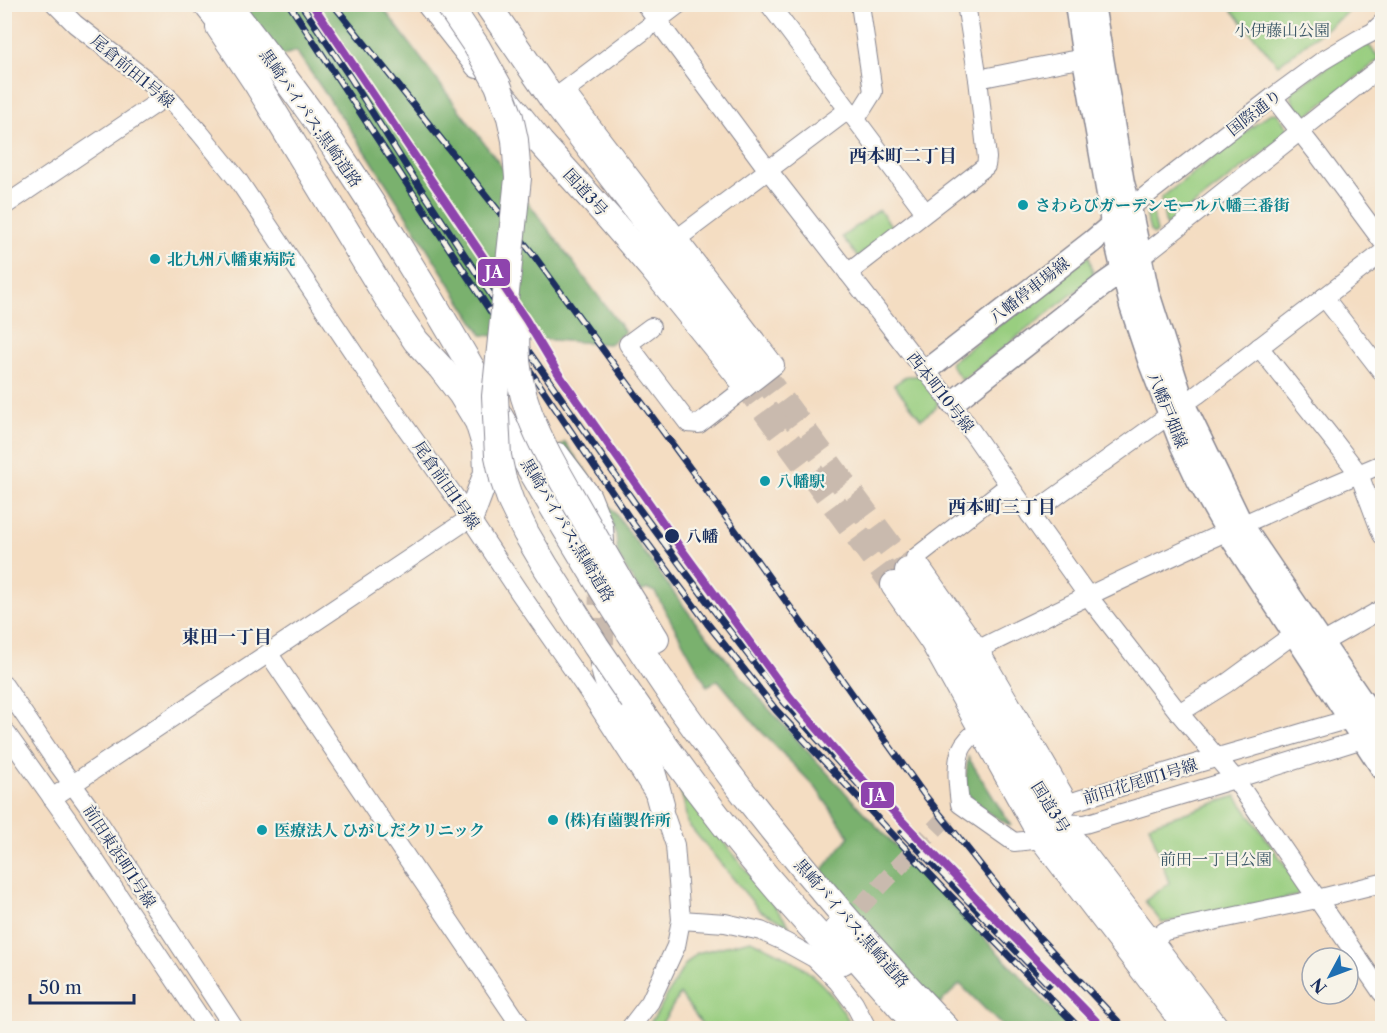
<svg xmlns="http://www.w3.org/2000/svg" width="1387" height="1033" font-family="'Libre Caslon Text','Noto Serif JP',serif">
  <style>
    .green { fill: #99ce80; stroke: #5a7e6f; stroke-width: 1.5 }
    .forest { fill: #7ab16e; stroke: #4a7066; stroke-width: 1.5 }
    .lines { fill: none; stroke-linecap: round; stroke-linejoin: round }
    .minor-tunnel { stroke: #c9baae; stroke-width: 18; stroke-dasharray: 18 9; stroke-linecap: butt }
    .highway-tunnel { stroke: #c9baae; stroke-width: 26; stroke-dasharray: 26 13; stroke-linecap: butt }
    .minor-casing { stroke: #888690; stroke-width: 20 }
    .major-casing { stroke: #888690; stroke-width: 25 }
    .highway-casing { stroke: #888690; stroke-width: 28 }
    .minor { stroke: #fff; stroke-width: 18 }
    .major { stroke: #fff; stroke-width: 22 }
    .highway { stroke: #fff; stroke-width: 26 }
    .rail-casing { stroke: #1b2f5e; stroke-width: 7 }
    .rail { stroke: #f7f3e8; stroke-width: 4.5; stroke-dasharray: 14; stroke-linecap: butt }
    .highway-bridge-casing { stroke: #888690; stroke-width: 28; stroke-linecap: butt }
    .highway-bridge { stroke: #fff; stroke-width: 26 }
    .rail-1-casing { stroke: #f7f3e8; stroke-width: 12 }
    .rail-1 { stroke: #8e44ad; stroke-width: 8 }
    .culture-dot { fill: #0f9aa8; stroke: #f7f3e8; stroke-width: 2 }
    .stop-dot { fill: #1b2f5e; stroke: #f7f3e8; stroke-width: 2 }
    .labels { text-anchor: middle; stroke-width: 4.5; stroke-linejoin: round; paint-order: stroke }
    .park-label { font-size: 16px; fill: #3a5766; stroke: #f7f3e8 }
    .street-label { font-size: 16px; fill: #1b2f5e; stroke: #f7f3e8 }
    .culture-label { font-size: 16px; font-weight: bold; fill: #0d838f; stroke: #f7f3e8; text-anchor: start }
    .stop-label { font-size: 16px; font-weight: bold; fill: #1b2f5e; stroke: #f7f3e8; text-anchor: start }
    .neighbourhood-label { font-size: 18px; font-weight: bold; fill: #1b2f5e; stroke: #f7f3e8 }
    .line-badge { stroke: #f7f3e8; stroke-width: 2 }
    .badge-label { font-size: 16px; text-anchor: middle; font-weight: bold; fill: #fff }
  </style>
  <rect width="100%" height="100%" fill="#f7f3e8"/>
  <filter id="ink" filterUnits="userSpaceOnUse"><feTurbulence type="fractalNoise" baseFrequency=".0167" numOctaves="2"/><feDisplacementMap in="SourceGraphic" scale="12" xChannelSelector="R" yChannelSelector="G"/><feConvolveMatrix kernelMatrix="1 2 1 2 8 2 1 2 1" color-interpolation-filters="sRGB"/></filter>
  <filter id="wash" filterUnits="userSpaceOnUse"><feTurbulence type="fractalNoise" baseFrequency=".008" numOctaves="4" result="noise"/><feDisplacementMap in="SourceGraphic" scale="24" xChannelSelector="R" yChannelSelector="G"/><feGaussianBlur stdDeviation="1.35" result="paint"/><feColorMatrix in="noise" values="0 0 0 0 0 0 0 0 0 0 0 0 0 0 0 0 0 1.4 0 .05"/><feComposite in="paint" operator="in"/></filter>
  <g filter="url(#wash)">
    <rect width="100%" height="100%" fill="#f4ddc2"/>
    <!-- green -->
    <g class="green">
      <polygon points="1230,5 1230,4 1350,5 1349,11 1278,65 1231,9"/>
      <path d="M1366,42L1380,59L1307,116C1298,112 1289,100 1292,90Z"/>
      <polygon points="1274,113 1278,114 1288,129 1285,136 1166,226 1161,198 1269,114"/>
      <path d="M1151,206L1157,232L1154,234L1150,231C1148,222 1143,212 1151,206Z"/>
      <polygon points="879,210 894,229 858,257 842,237"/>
      <polygon points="1089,256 1094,277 962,380 950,363"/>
      <polygon points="907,376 922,376 939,398 936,408 921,419 894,385"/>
      <polygon points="679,785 790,926 760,911 687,823 684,803"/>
      <polygon points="1236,796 1302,889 1296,896 1162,923 1145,901 1169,883 1149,825"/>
      <path d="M751,940C800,961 828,981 853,1028H705L680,994L659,1028H646L657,1013L684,966L697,953Z"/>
    </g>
    <!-- forest -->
    <g class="forest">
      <polygon points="237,5 381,5 625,332 609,344 482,335 370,158 296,51 278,57"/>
      <polygon points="565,442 620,520 697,624 767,707 866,815 1070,1028 1004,1028 960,984 938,1005 822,871 849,836 816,788 758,728 718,680 707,686 655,592 648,589 640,592 618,556 616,535 606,505 559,447"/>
      <polygon points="968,757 1011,826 975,805 965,790"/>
    </g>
  </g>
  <g filter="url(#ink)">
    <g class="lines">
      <!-- minor-tunnel -->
      <polyline class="minor-tunnel" points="841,927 950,813"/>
      <!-- highway-tunnel -->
      <g class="highway-tunnel">
        <polyline points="759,370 908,571"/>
        <polyline points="742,379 894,585"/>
        <polyline points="601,644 602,576"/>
      </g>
      <defs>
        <g id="minor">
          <polyline points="55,4 75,24 167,96 200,133 238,180 367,373 470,518 519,592 592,697 661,804 675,845 681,920 676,946 650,1002 630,1028"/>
          <polyline points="645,4 768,170 909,351 952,403 1009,485 1088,596 1179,713 1235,779 1382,993"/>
          <polyline points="769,4 925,212"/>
          <polyline points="978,79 1068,61 1097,57"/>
          <polyline points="565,91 775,365 699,424 688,423 628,344 651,327"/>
          <polyline points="1273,97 1316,152 1382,241"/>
          <polyline points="555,98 679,4"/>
          <polyline points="856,119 873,92 860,4"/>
          <polyline points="4,206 167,96"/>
          <polyline points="1130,208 1273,97 1322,61 1359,39 1373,32 1382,23"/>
          <polyline points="678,238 848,110"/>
          <polyline points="1140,258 1382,66"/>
          <polyline points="848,273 986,166 987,158 978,79 966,4"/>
          <polyline points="1324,297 1382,372"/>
          <polyline points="1259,347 1330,436 1359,474 1382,535"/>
          <polyline points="1009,485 915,558 979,649 1069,803"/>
          <polyline points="1030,515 1197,395 1382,253"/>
          <polyline points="1322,643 1382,609"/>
          <path d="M979,649C1112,583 1246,521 1382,464"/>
          <polyline points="269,654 522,1028"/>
          <polyline points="4,685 57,763 89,807 234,1028"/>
          <polyline points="1179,713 1227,683 1294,634"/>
          <path d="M981,728C974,734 965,740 961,750C955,767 958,787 960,804L1014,842L1043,839L1050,832"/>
          <polyline points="4,730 68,820 207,1028"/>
          <path d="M1375,737L1363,739L1235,779L1085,824L1059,823L1069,803C1129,784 1189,765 1250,748C1294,736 1337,721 1382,711"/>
          <polyline points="52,798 470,518"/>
          <polyline points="681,920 725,923 761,931 785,942 814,958 838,982 854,1003 867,1028"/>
          <polyline points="1151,942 1165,931 1317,899 1382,883"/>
        </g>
        <g id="major">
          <polyline points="1076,4 1084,59 1108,194 1112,225 1131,306 1150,363 1182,446 1198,480 1227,531 1382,768"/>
          <polyline points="1093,4 1123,183 1130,208 1148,293 1184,405 1242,525 1322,643 1382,730"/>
          <polyline points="927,370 1093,241 1121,217"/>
          <polyline points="952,403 1104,284 1134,263"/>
        </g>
        <g id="highway">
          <polyline points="206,4 234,39"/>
          <path d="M228,4C265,53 304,100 337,151C368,196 397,243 425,289C506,424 581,564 670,693C753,812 846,923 946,1028"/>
          <polyline points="430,4 478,65"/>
          <polyline points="487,4 553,100 759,370"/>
          <polyline points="219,27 257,84 389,301 416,341 441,368 461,394 478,422 486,448 487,473 470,518"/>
          <polyline points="503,96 541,143 608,217 652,268 742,379"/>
          <polyline points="557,456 588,497 600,527 601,542"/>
          <polyline points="908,571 949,630 1059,823 1216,1028"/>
          <polyline points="894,585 933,641 1043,839 1188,1028"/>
          <polyline points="623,586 656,639"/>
          <path d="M602,656C606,694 627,718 644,750C652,766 656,787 661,804"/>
          <path d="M633,700C696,792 765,881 843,961"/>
          <polyline points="836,931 858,959 919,1028"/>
        </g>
      </defs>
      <!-- minor casing -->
      <use href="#minor" class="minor-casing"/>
      <!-- major casing -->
      <use href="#major" class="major-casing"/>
      <!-- highway casing -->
      <use href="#highway" class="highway-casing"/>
      <!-- minor -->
      <use href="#minor" class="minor"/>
      <!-- major -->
      <use href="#major" class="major"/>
      <!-- highway -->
      <use href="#highway" class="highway"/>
      <defs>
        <g id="rail">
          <polyline points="289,4 500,326 634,525 707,623 776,710 940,885 1079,1028"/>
          <polyline points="301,4 350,77 406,166 522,342 634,502 712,608 785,703 869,796"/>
          <polyline points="333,4 532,253 725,516 923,793 1033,931 1124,1028"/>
          <polyline points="902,832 1049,985"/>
        </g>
      </defs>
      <!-- rail casing -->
      <use href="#rail" class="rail-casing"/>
      <!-- rail -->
      <use href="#rail" class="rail"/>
      <defs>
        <g id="highway-bridge">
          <polyline points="448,4 477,47 498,85 510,117 515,140 518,178 495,396 498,456 503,479 511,502 526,533 546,567 596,646 633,700"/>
          <path d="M517,326C511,391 539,440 570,494C588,525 605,555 623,586"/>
        </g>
      </defs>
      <!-- highway-bridge casing -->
      <use href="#highway-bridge" class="highway-bridge-casing"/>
      <!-- highway-bridge -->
      <use href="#highway-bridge" class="highway-bridge"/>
      <defs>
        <polyline id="rail-1" points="312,4 526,320 558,373 680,547 790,697 843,759 991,914 1103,1028"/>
      </defs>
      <!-- rail-1 casing -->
      <use href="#rail-1" class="rail-1-casing"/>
      <!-- rail-1 -->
      <use href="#rail-1" class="rail-1"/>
    </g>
  </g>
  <!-- markers -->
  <g class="culture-dot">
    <circle cx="1023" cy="205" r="6"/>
    <circle cx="155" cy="259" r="6"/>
    <circle cx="765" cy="481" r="6"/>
    <circle cx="553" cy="820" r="6"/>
    <circle cx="262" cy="830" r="6"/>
  </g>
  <circle class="stop-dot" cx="672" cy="536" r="8"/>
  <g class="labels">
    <!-- park labels -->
    <g class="park-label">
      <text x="1282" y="36">小伊藤山公園</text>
      <text x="1216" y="865">前田一丁目公園</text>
    </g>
    <!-- street labels -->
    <g class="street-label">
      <text transform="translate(133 71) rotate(40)" y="6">尾倉前田1号線</text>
      <text transform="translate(1254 112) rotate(-38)" y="6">国際通り</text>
      <text transform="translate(311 118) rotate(55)" y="6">黒崎バイパス;黒崎道路</text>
      <text transform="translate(586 192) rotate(48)" y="6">国道3号</text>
      <text transform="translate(1029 290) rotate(-38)" y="6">八幡停車場線</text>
      <text transform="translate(941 392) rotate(52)" y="6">西本町10号線</text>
      <text transform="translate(1168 410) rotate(68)" y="6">八幡戸畑線</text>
      <text transform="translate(447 485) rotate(55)" y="6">尾倉前田1号線</text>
      <text transform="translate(568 530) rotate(59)" y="6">黒崎バイパス;黒崎道路</text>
      <text transform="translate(1140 781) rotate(-17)" y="6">前田花尾町1号線</text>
      <text transform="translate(1051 807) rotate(58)" y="6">国道3号</text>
      <text transform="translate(120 856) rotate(57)" y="6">前田東浜町1号線</text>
      <text transform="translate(852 923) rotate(49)" y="6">黒崎バイパス;黒崎道路</text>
    </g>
    <!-- culture labels -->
    <g class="culture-label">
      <text x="1035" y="211">さわらびガーデンモール八幡三番街</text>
      <text x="167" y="265">北九州八幡東病院</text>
      <text x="777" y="487">八幡駅</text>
      <text x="565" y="826">(株)有薗製作所</text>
      <text x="274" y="836">医療法人 ひがしだクリニック</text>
    </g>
    <!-- stop labels -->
    <g class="stop-label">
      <text x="686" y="542">八幡</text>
    </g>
    <!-- neighbourhood labels -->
    <g class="neighbourhood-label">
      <text x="903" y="162">西本町二丁目</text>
      <text x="1002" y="513">西本町三丁目</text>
      <text x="227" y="643">東田一丁目</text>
    </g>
  </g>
  <g class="line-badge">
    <rect x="477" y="258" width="34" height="29" rx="6" fill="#8e44ad"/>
    <rect x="860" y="781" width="35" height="28" rx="6" fill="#8e44ad"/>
  </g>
  <g class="badge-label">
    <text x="494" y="278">JA</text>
    <text x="877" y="801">JA</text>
  </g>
  <!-- margin -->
  <rect width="1387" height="1033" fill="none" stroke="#f7f3e8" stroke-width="24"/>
  <!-- north arrow -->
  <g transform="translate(1330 976) rotate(229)"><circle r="28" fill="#f7f3e8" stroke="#9fa5b1" stroke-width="1.5"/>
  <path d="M0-4.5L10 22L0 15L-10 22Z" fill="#1f6fb2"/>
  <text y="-9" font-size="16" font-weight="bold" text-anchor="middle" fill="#1b2f5e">N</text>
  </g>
  <!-- scale -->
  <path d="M30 994v9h104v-9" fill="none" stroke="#1b2f5e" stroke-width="3"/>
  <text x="39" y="994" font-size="18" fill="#1b2f5e" stroke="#f7f3e8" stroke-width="4.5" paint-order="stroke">50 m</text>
</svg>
